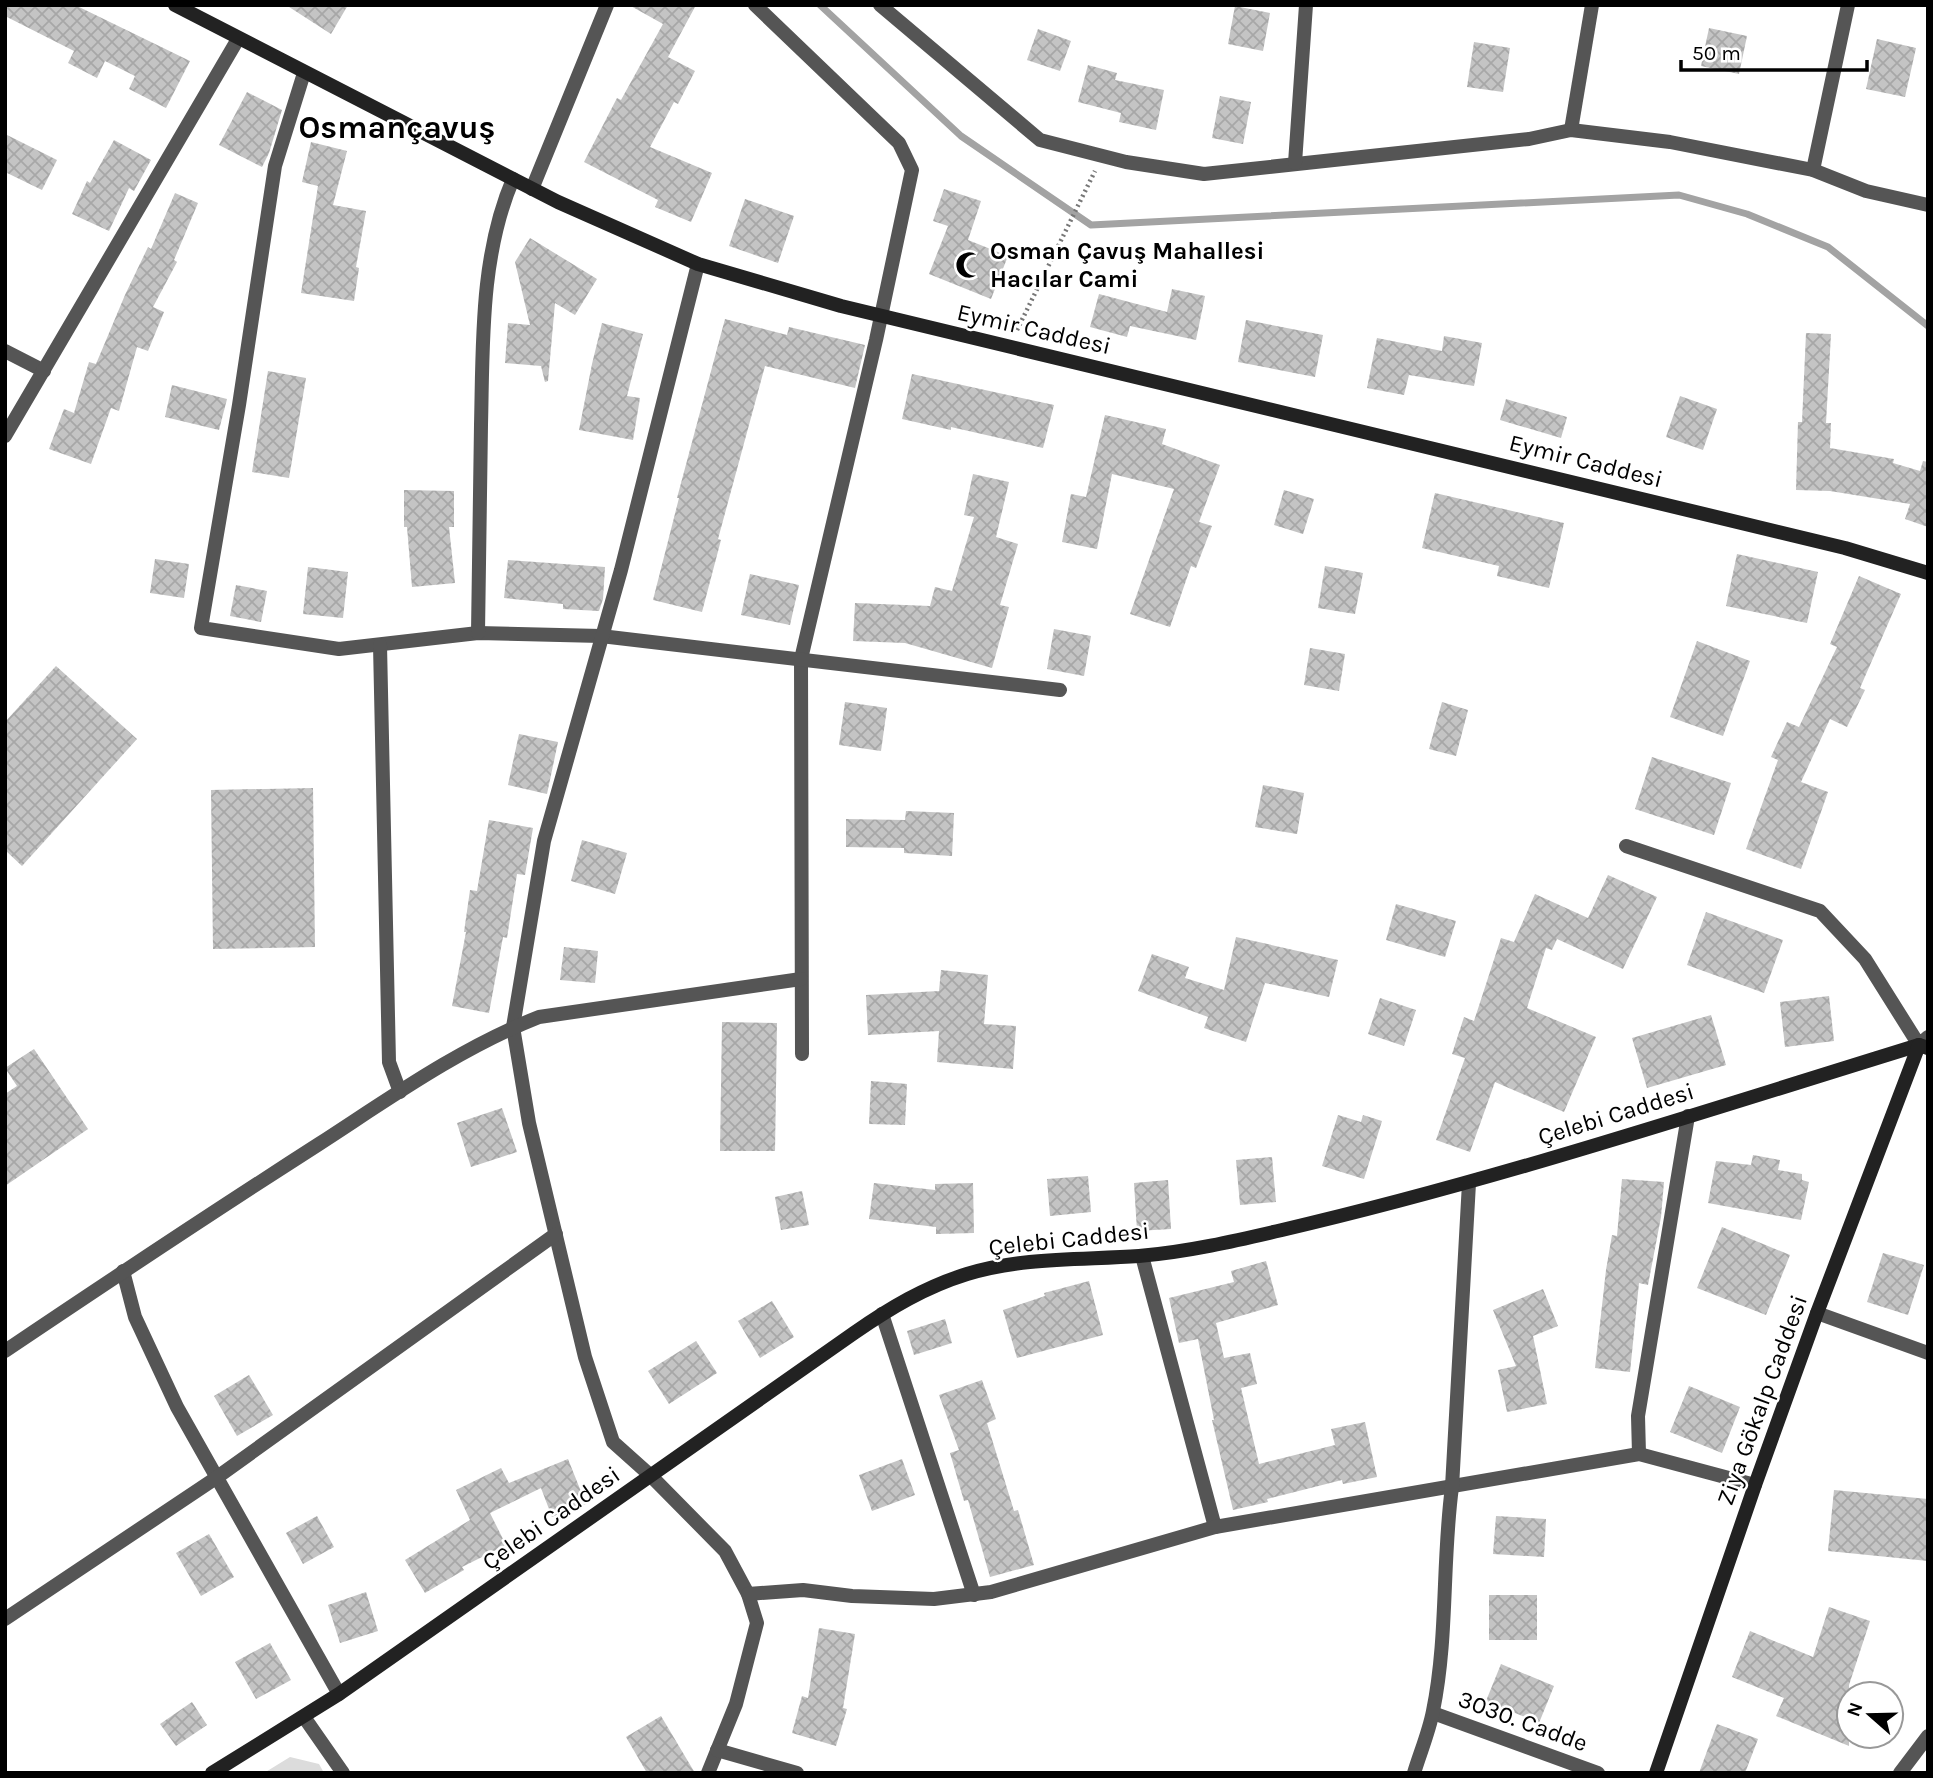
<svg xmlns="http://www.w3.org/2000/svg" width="1933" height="1778" font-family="Karla,sans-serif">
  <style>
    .park { fill: #dcdcdc }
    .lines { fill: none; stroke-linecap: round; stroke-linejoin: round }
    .stream { stroke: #a3a3a3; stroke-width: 7 }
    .building { fill: url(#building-cross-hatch) }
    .path { stroke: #777; stroke-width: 4.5; stroke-dasharray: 2 3.5; stroke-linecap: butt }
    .street { stroke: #555; stroke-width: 14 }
    .secondary { stroke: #222; stroke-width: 14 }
    .labels { text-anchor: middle; stroke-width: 5; stroke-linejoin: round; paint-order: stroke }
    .poi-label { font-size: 24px; font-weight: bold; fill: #000; stroke: #fff; text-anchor: start }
    .street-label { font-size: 24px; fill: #000; stroke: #fff }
    .district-label { font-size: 32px; font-weight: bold; fill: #000; stroke: #fff }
  </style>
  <defs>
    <pattern id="building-cross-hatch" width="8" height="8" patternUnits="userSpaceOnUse" patternTransform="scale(1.75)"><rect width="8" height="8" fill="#c4c4c4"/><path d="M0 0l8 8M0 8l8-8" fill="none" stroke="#a7a7a7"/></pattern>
  </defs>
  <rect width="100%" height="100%" fill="#fff"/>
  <!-- park -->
  <polygon class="park" points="290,1757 319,1764 324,1773 264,1773"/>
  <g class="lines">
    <!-- stream -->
    <polyline class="stream" points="820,5 961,136 1091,225 1679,195 1747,214 1828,247 1928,326"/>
  </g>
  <!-- building -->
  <g class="building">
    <polygon points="5,5 75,5 190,61 166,108 129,89 135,76 105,61 97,78 68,63 74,51 5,16"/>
    <polygon points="286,5 348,5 331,34"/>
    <polygon points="629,5 696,5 668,57 695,71 678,104 674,102 650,147 712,173 691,222 655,207 658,200 584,162 617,98 621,100 663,24"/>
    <polygon points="1235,6 1270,13 1263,51 1228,44"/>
    <polygon points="1709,28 1747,36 1739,74 1701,66"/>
    <polygon points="1038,29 1071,41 1060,71 1027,60"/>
    <polygon points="1877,39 1916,48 1905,97 1866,89"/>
    <polygon points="1474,42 1510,48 1503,92 1467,87"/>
    <polygon points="1088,65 1117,73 1115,80 1164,90 1156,130 1119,122 1121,113 1078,102"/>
    <polygon points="247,92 282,110 269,153 262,167 219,145"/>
    <polygon points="1220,96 1251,102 1243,144 1212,138"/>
    <polygon points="5,134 57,160 42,190 5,172"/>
    <polygon points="114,140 151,160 134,191 129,188 109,231 72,214 87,181 90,183"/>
    <polygon points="311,142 347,151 333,205 366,211 356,267 359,268 354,301 301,293 318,186 302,182"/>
    <polygon points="944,189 981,201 968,240 1008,256 991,299 929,274 948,226 933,221"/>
    <polygon points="175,193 198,203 174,260 177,262 153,307 164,312 148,351 137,347 119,411 111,408 91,464 49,449 64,409 74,413 89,362 96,364 125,295 148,247 151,249"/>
    <polygon points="745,199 794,216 778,263 729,246"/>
    <polygon points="530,238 597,279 575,315 555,303 548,381 545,382 541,366 505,363 508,323 530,325 515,262"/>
    <polygon points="1172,289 1205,296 1196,340 1130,326 1127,337 1090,327 1099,294 1167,312"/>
    <polygon points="725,319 787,335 789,327 865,345 855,388 765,366 718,539 721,540 702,612 653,600 679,498 677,498"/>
    <polygon points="1246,320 1323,335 1315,377 1238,362"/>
    <polygon points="602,323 643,334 627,396 640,398 633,440 579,430 592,364"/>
    <polygon points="1806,333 1831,334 1826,423 1831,423 1830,448 1894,459 1893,463 1920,471 1923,461 1928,462 1928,527 1905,519 1910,504 1830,491 1796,490 1798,422 1802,422"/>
    <polygon points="1444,336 1482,343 1474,386 1409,375 1404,395 1367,388 1377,338 1442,351"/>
    <polygon points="268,371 306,378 289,478 252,472"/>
    <polygon points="912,374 1054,405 1043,448 951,427 951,430 902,419"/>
    <polygon points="172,385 227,399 219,430 165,417"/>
    <polygon points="1680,396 1717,409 1703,450 1666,437"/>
    <polygon points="1506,399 1567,417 1561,438 1500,420"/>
    <polygon points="1105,415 1166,429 1162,444 1220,465 1199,522 1212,526 1196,568 1191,566 1170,627 1130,614 1174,489 1112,474 1097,549 1062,542 1071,494 1086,497"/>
    <polygon points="973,474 1009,482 996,537 1018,544 1000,605 1009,607 992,668 905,643 853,641 855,603 930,606 935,587 952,591 974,517 964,515"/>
    <polygon points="404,490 454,491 454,527 449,527 455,583 412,587 407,527 404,527"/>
    <polygon points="1284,490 1314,499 1303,534 1274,525"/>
    <polygon points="1435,493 1564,523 1549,588 1497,576 1499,566 1422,548"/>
    <polygon points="1737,554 1818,572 1807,623 1726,606"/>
    <polygon points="155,559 189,564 184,598 150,593"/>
    <polygon points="508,560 605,567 603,599 599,611 563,609 563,604 504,598"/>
    <polygon points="1325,566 1363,573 1355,614 1318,608"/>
    <polygon points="308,567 348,572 343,618 303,614"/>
    <polygon points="750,574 799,585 790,625 741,615"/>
    <polygon points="1859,576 1901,594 1860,688 1865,690 1847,727 1830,719 1801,782 1828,792 1801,869 1746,849 1778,760 1771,757 1787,722 1799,727 1837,647 1830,644"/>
    <polygon points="236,585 267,591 261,622 230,616"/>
    <polygon points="1054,629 1091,636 1084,676 1047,669"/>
    <polygon points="1697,641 1750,661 1723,736 1670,717"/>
    <polygon points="1310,648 1345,654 1339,691 1304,685"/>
    <polygon points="56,666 137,739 22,866 5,850 5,722"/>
    <polygon points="845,702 887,708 881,751 839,745"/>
    <polygon points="1442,702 1468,710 1456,756 1429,749"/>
    <polygon points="519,734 558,742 547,794 508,785"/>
    <polygon points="1652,757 1731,783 1714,835 1635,809"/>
    <polygon points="1263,785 1304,793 1297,834 1255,827"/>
    <polygon points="313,788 315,947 213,949 211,790"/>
    <polygon points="906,811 954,813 952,856 904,853 904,848 846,847 846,819 905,820"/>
    <polygon points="489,820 533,828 525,875 517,874 507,938 503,937 489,1013 452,1006 466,932 464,932 470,890 477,891"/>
    <polygon points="582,840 627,853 615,894 571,881"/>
    <polygon points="1608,875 1657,897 1623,969 1557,939 1552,950 1546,948 1527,1008 1596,1037 1564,1112 1495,1082 1470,1152 1436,1140 1465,1058 1452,1054 1464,1017 1474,1021 1501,938 1514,942 1535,894 1588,918"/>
    <polygon points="1396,904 1456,921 1445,957 1386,940"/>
    <polygon points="1706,912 1783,940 1764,993 1687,965"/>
    <polygon points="1236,937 1338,960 1329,997 1265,983 1246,1042 1204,1028 1208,1017 1138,991 1152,954 1189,967 1185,978 1224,990"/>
    <polygon points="564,947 598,951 595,983 560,980"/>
    <polygon points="941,970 988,975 984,1024 1016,1026 1013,1069 937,1062 939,1031 868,1035 866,995 939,991"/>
    <polygon points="1829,996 1834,1041 1785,1047 1780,1002"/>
    <polygon points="1380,998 1416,1010 1404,1046 1368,1034"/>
    <polygon points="1711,1015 1726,1065 1647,1088 1632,1038"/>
    <polygon points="722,1022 777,1023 775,1151 720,1151"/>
    <polygon points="34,1049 88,1129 5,1186 5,1094 17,1086 5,1068"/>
    <polygon points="871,1081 907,1084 905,1125 869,1124"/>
    <polygon points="502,1108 517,1152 471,1167 457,1123"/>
    <polygon points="1338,1115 1361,1122 1363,1115 1382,1121 1364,1179 1322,1166"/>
    <polygon points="1753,1155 1780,1160 1778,1170 1802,1174 1802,1180 1809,1182 1801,1220 1708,1203 1716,1161 1751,1165"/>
    <polygon points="1272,1157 1276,1202 1240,1205 1236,1160"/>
    <polygon points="1088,1176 1091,1212 1050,1216 1047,1179"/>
    <polygon points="1622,1179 1664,1182 1661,1217 1648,1285 1639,1283 1630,1372 1595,1368 1606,1270 1612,1235 1617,1236"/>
    <polygon points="1168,1180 1171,1229 1137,1231 1134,1183"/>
    <polygon points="874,1183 935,1190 935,1184 973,1183 974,1233 936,1234 936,1227 869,1219"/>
    <polygon points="802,1191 809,1225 781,1230 775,1197"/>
    <polygon points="1722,1227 1790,1255 1766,1315 1697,1288"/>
    <polygon points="1883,1253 1924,1265 1908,1315 1867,1302"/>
    <polygon points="1266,1261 1278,1305 1216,1323 1224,1358 1250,1353 1257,1384 1241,1388 1259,1464 1335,1445 1331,1429 1365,1422 1377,1477 1343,1484 1342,1480 1267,1499 1268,1502 1233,1510 1212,1420 1214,1420 1198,1339 1179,1343 1169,1298 1234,1282 1231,1271"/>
    <polygon points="1089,1281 1103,1335 1017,1358 1003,1310 1045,1296 1044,1293"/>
    <polygon points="1543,1289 1558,1326 1533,1336 1547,1404 1507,1412 1498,1370 1516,1366 1493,1310"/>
    <polygon points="772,1301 794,1337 760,1358 738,1321"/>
    <polygon points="945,1319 952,1343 914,1355 907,1331"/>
    <polygon points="696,1341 717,1373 669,1404 648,1371"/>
    <polygon points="249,1375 273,1415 237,1436 214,1396"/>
    <polygon points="982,1380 996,1419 987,1423 1014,1511 1018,1510 1034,1565 990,1577 968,1500 964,1501 950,1453 959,1450 939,1395"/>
    <polygon points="1689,1386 1740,1407 1722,1453 1670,1432"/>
    <polygon points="568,1459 586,1504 552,1517 541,1488 490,1513 506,1545 462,1567 464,1570 425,1593 405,1560 470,1520 456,1490 501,1468 509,1483"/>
    <polygon points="902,1459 915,1495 872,1511 859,1475"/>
    <polygon points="1834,1490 1928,1499 1928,1561 1828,1551"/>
    <polygon points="317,1516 334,1547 303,1564 286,1533"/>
    <polygon points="1496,1516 1546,1519 1544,1557 1493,1554"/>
    <polygon points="209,1534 234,1577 201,1596 176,1553"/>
    <polygon points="366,1592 378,1631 340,1643 328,1605"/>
    <rect x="1489" y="1595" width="48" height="45"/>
    <polygon points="1829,1607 1870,1621 1849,1685 1849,1746 1776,1716 1784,1698 1732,1677 1750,1631 1813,1657"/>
    <polygon points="819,1628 855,1634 843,1708 847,1709 836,1746 792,1733 802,1696 808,1698"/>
    <polygon points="270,1643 291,1680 256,1699 235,1662"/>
    <polygon points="1501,1664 1554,1686 1539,1723 1486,1701"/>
    <polygon points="192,1702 207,1725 176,1746 160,1724"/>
    <polygon points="661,1716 695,1773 647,1773 626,1737"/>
    <polygon points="1717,1724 1758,1739 1745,1773 1699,1773"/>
  </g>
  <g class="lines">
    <!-- path -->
    <polyline class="path" points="1017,330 1095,171"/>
    <!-- street -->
    <g class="street">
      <polyline points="755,5 899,143 912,170 876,340 801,659 802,1054"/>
      <polyline points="880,5 1040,140 1126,162 1204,174 1529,139 1571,130 1670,142 1813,170 1866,191 1928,205"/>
      <polyline points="304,73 275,166 239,405 201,628 339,649 478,633 601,636 1060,690"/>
      <polyline points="1571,130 1592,5"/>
      <polyline points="1295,163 1306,5"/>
      <polyline points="1813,170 1848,5"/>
      <polyline points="532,189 607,5"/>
      <polyline points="698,264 621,570 544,841 513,1027 529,1123 585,1357 613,1442 651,1476 725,1551 748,1594 757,1623 736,1704 708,1773"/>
      <polyline points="5,351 44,371"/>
      <polyline points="5,436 238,39"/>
      <path d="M478,633C479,563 480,494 481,425C483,344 480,256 513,179"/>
      <polyline points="380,645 389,1062 400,1092"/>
      <polyline points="1626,846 1820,911 1865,959 1919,1045 1928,1037"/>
      <polyline points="1142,1256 1215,1527"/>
      <polyline points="123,1271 135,1317 177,1407 339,1694"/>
      <polyline points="1817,1313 1928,1353"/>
      <polyline points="882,1314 974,1595"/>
      <path d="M5,1351C109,1281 213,1212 319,1144C390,1098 460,1048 539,1017L801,979"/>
      <polyline points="1639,1454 1638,1416 1688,1116"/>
      <polyline points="748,1594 803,1590 852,1596 934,1599 991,1592 1215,1527 1639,1454 1755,1485"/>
      <polyline points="5,1619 216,1478 556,1234"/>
      <polyline points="1433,1713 1598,1773"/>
      <polyline points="304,1717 343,1773"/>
      <polyline points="717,1750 797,1773"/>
      <path d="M1414,1773C1420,1753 1429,1732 1433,1711C1448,1638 1442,1561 1452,1487L1469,1183"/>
      <polyline points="1900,1773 1928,1736"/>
    </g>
    <!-- secondary -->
    <g class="secondary">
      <polyline points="175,5 558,202 698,264 841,306 1845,548 1928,573"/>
      <path d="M212,1773L339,1694L854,1333C890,1308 925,1287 967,1274C1022,1257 1082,1260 1139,1256C1187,1252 1235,1241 1282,1230C1497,1180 1708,1110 1919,1045L1928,1048"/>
      <polyline points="1656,1773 1755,1485 1817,1313 1919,1045"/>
    </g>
  </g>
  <!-- icons -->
  <defs>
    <symbol id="mosque-bare" viewBox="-9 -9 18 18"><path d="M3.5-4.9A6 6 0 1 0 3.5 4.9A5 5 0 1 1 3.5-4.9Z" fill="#000" stroke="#fff" stroke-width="2.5" paint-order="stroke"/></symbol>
  </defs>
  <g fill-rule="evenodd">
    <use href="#mosque-bare" x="950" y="246" width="38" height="38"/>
  </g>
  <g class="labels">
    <!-- poi labels -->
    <g class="poi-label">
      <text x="990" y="259">Osman Çavuş Mahallesi<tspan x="990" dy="28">Hacılar Cami</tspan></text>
    </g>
    <!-- street labels -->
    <g class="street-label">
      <text transform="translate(1034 329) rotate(13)" y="8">Eymir Caddesi</text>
      <text transform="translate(1586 461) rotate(14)" y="8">Eymir Caddesi</text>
      <text transform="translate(1616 1114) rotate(-17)" y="8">Çelebi Caddesi</text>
      <text transform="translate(1069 1239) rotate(-6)" y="8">Çelebi Caddesi</text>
      <text transform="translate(1762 1400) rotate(-70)" y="8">Ziya Gökalp Caddesi</text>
      <text transform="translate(551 1518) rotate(-35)" y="8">Çelebi Caddesi</text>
      <text transform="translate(1523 1721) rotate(20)" y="8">3030. Cadde</text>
    </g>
    <!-- district labels -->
    <g class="district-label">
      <text x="397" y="138">Osmançavuş</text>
    </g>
  </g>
  <!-- border -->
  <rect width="1933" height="1778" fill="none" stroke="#000000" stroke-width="14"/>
  <!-- north arrow -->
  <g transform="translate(1870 1715) rotate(290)"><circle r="33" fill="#ffffff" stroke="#999999" stroke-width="2"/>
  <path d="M0-5L12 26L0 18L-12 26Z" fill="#000000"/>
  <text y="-10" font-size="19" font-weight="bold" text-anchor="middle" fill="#000000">N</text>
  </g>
  <!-- scale -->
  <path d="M1681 60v10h186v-10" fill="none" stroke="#000000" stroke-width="3.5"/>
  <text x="1692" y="60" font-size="21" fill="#000000" stroke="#ffffff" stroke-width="5" paint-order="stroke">50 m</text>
</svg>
